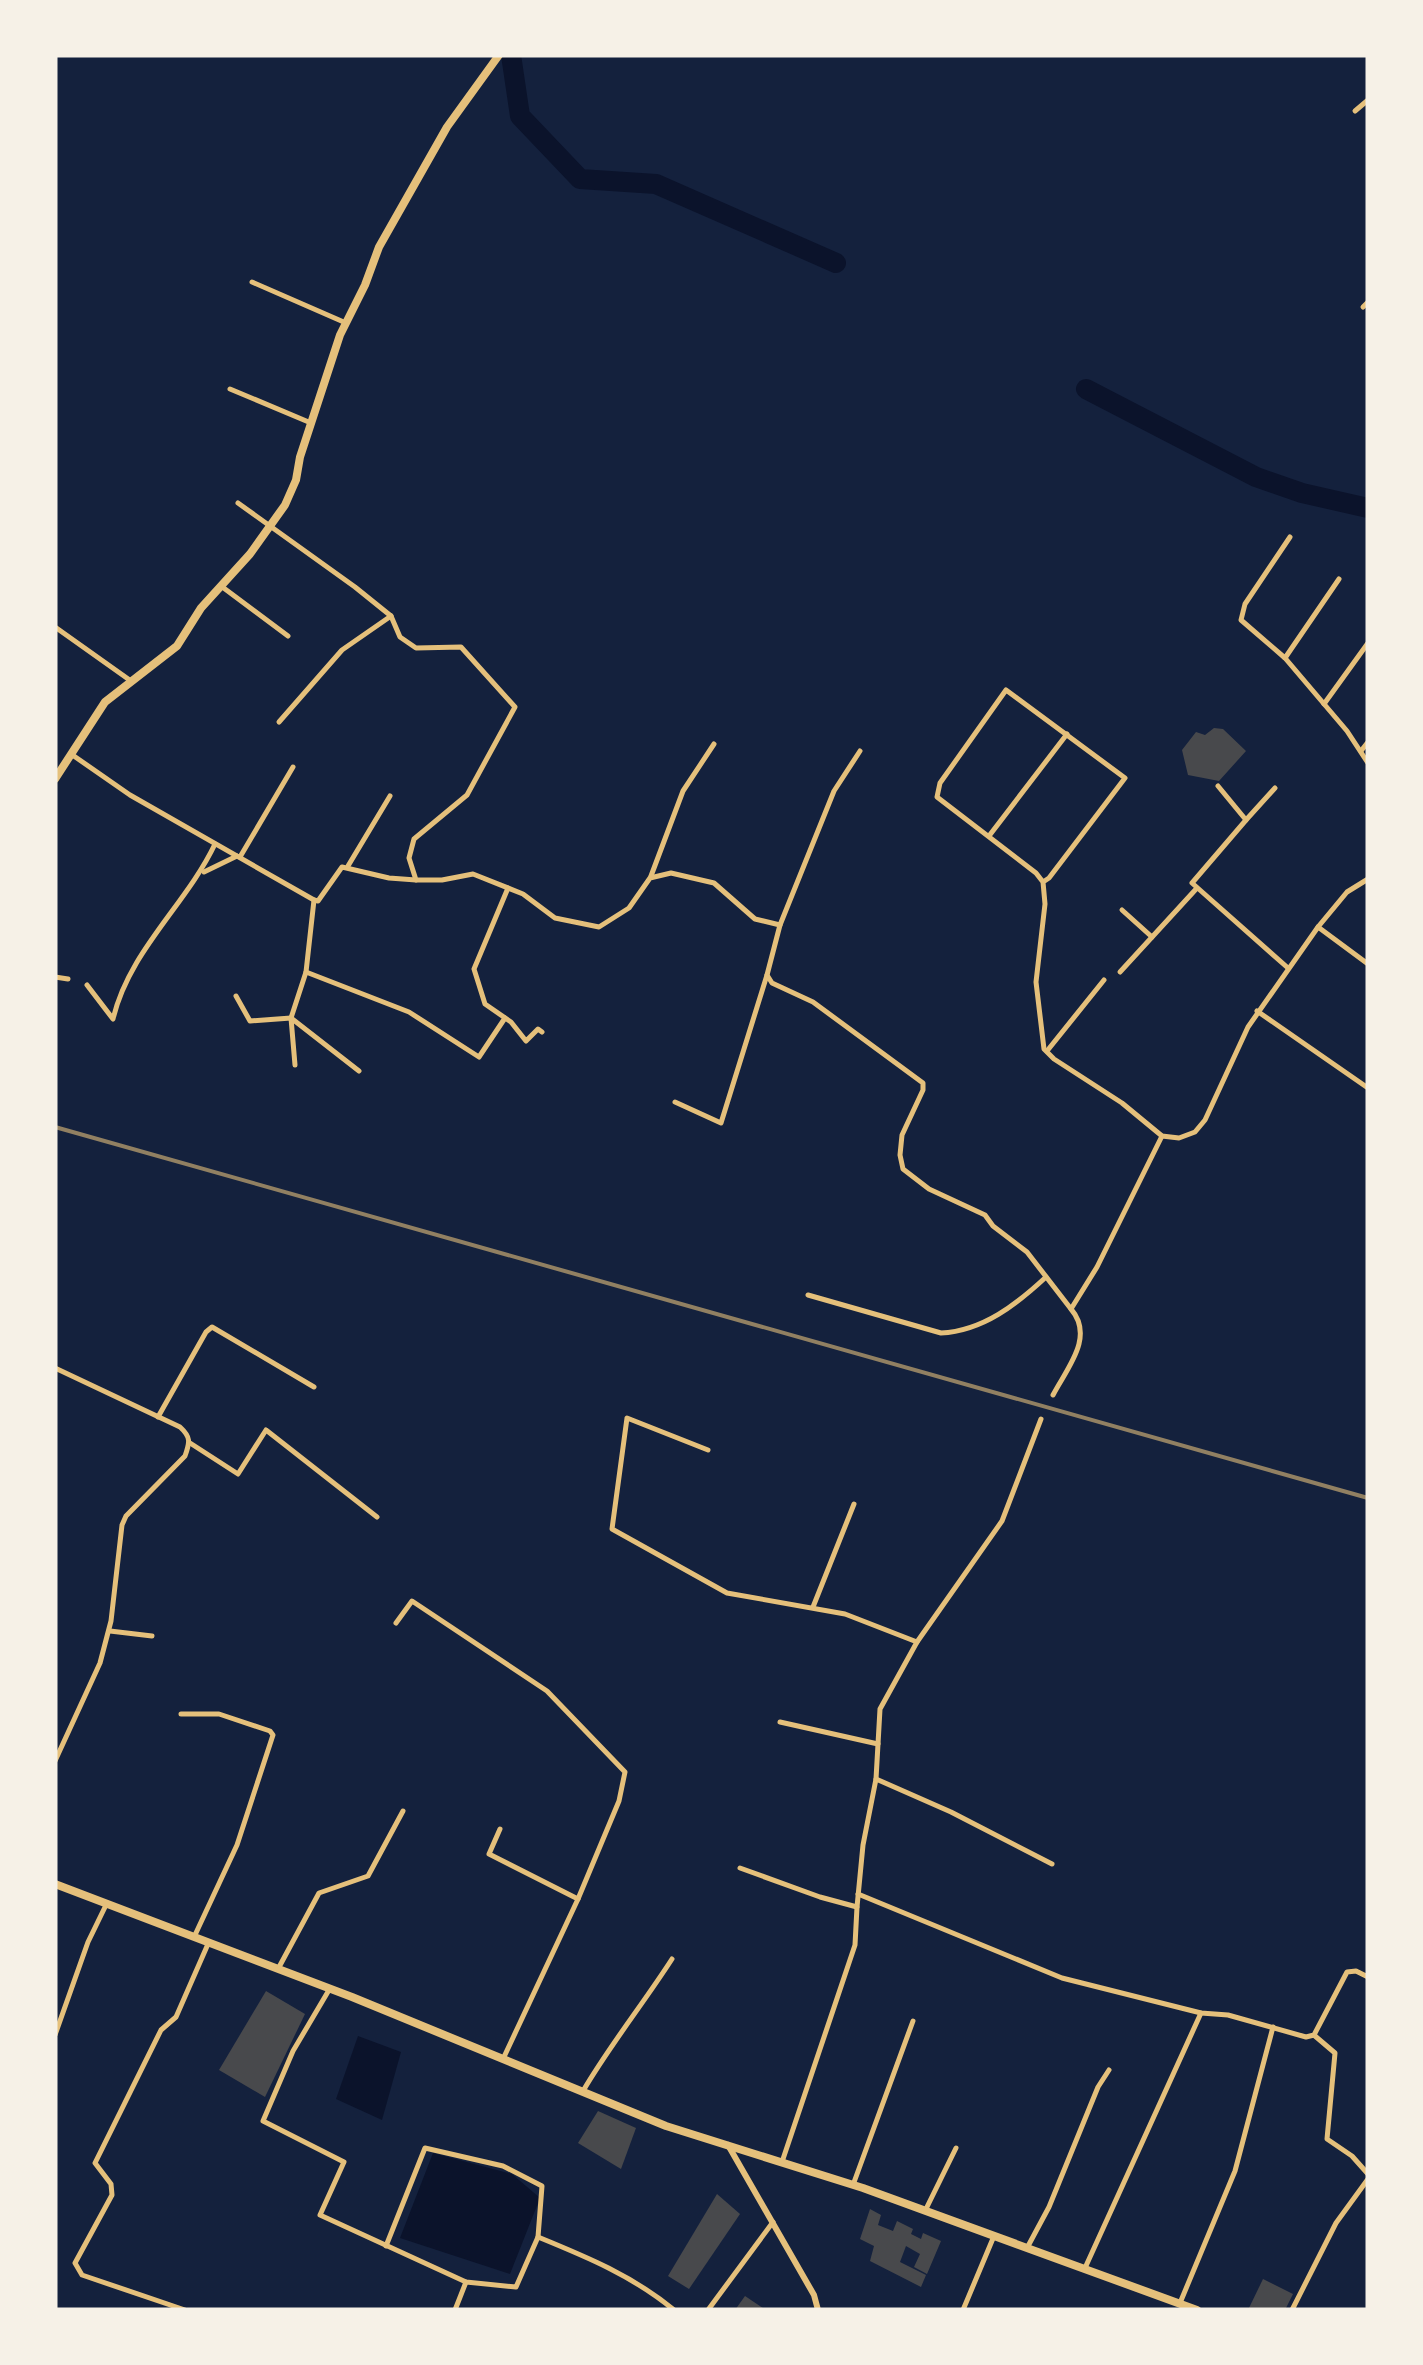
<svg xmlns="http://www.w3.org/2000/svg" width="1423" height="2365" font-family="Signika,sans-serif">
  <style>
    .water { fill: #0b132b }
    .lines { fill: none; stroke-linecap: round; stroke-linejoin: round }
    .river { stroke: #0b132b; stroke-width: 20 }
    .building { fill: #48494c }
    .minor { stroke: #e5c07b; stroke-width: 5 }
    .tertiary { stroke: #e5c07b; stroke-width: 6 }
    .secondary { stroke: #e5c07b; stroke-width: 8 }
    .rail { stroke: #918062; stroke-width: 4 }
  </style>
  <rect width="100%" height="100%" fill="#14213d"/>
  <!-- water -->
  <g class="water">
    <polygon points="358,2036 401,2052 382,2120 336,2099"/>
    <polygon points="433,2153 512,2174 540,2198 510,2274 400,2238"/>
  </g>
  <g class="lines">
    <!-- river -->
    <g class="river">
      <polyline points="511,55 520,116 580,179 656,184 836,263"/>
      <polyline points="1086,389 1256,477 1302,493 1368,508"/>
    </g>
  </g>
  <!-- building -->
  <g class="building">
    <polygon points="1214,728 1223,729 1246,751 1219,781 1188,775 1182,750 1196,732 1205,735"/>
    <polygon points="266,1991 305,2014 265,2097 219,2070"/>
    <polygon points="598,2111 636,2128 621,2169 578,2143"/>
    <polygon points="717,2194 740,2214 689,2289 668,2276"/>
    <polygon points="870,2209 881,2215 878,2225 893,2231 897,2221 913,2229 911,2234 921,2239 923,2233 941,2241 927,2274 914,2267 920,2254 906,2246 900,2262 926,2275 921,2287 870,2261 874,2246 860,2239"/>
    <polygon points="1263,2279 1293,2294 1285,2310 1248,2310"/>
    <polygon points="745,2296 766,2310 735,2310"/>
  </g>
  <g class="lines">
    <!-- minor -->
    <g class="minor">
      <polyline points="1355,111 1368,100"/>
      <polyline points="252,282 346,323"/>
      <polyline points="1363,307 1368,302"/>
      <polyline points="230,389 311,423"/>
      <polyline points="238,503 355,587 391,616 400,637 416,648 461,647 515,707 467,795 414,839 409,858 416,880 442,880 473,874 523,894 555,918 599,927 629,908 650,878 671,873 714,883 755,919 780,925 767,975 772,983 813,1002 923,1083 923,1090 902,1135 900,1155 903,1169 929,1189 985,1215 993,1226 1027,1252 1071,1309"/>
      <polyline points="1290,537 1245,604 1241,620 1285,658 1347,731 1368,763"/>
      <polyline points="221,586 288,636"/>
      <polyline points="55,627 131,681"/>
      <polyline points="1285,658 1339,579"/>
      <polyline points="1324,704 1368,643"/>
      <polyline points="279,722 342,650 391,616"/>
      <polyline points="1361,751 1368,742"/>
      <polyline points="71,754 130,795 314,900 318,901 342,867 389,878 416,880"/>
      <polyline points="1218,786 1246,820 1192,883 1288,968"/>
      <polyline points="1246,820 1275,788"/>
      <polyline points="989,836 1067,734"/>
      <polyline points="240,857 293,767"/>
      <polyline points="348,866 390,796"/>
      <polyline points="204,872 237,856"/>
      <polyline points="651,876 683,791 714,744"/>
      <polyline points="1043,882 1049,878 1125,778 1006,690 940,783 937,797 1036,873 1043,882 1045,904 1036,982 1044,1049 1054,1059 1122,1103 1162,1136 1179,1138 1195,1132 1205,1120 1248,1027 1318,927 1368,964"/>
      <polyline points="508,888 474,969 485,1004 511,1022 526,1041 538,1029 542,1032"/>
      <polyline points="1122,910 1152,937"/>
      <polyline points="780,925 834,791 860,751"/>
      <polyline points="1318,927 1347,892 1368,879"/>
      <polyline points="306,972 314,900"/>
      <polyline points="1120,972 1197,888"/>
      <polyline points="55,977 68,979"/>
      <path d="M87,985L113,1019C129,951 186,905 215,844"/>
      <polyline points="236,996 250,1021 291,1018 295,1065"/>
      <polyline points="1257,1011 1368,1088"/>
      <polyline points="1047,1051 1104,980"/>
      <polyline points="359,1071 291,1018 306,972 409,1012 479,1057 505,1018"/>
      <polyline points="675,1102 721,1123 767,975"/>
      <path d="M808,1295L941,1333C983,1331 1017,1304 1046,1277"/>
      <path d="M55,1368L180,1427C191,1437 190,1442 185,1456L126,1516L122,1525L111,1621L100,1663L55,1761"/>
      <path d="M1053,1395C1067,1368 1095,1337 1071,1309L1097,1267L1162,1136"/>
      <polyline points="158,1417 206,1332 212,1327 314,1387"/>
      <polyline points="190,1443 238,1474 266,1430 377,1517"/>
      <polyline points="708,1450 627,1418 612,1529 727,1593 845,1614 917,1642"/>
      <polyline points="813,1607 854,1504"/>
      <polyline points="396,1623 412,1601 547,1691 625,1772 619,1801 578,1899"/>
      <polyline points="110,1631 152,1636"/>
      <polyline points="181,1714 219,1714 270,1731 273,1735 237,1845 195,1935"/>
      <polyline points="780,1722 878,1744"/>
      <polyline points="876,1779 951,1812 1052,1864"/>
      <polyline points="500,1829 489,1854 578,1899 503,2059"/>
      <polyline points="740,1868 820,1897 857,1907 855,1945 782,2162"/>
      <polyline points="858,1894 1062,1978 1201,2013 1228,2015 1306,2037 1314,2035 1347,1972 1356,1971 1368,1977"/>
      <polyline points="857,1907 863,1845 876,1779 880,1709 917,1642 1002,1521 1041,1419"/>
      <polyline points="278,1969 319,1893 368,1876 403,1811"/>
      <path d="M329,1990L293,2051L263,2121L344,2162L320,2215L466,2282L516,2287L538,2237C587,2257 633,2276 674,2310"/>
      <polyline points="55,2035 88,1942 107,1903"/>
      <polyline points="1315,2036 1335,2053 1327,2139 1352,2156 1368,2174"/>
      <path d="M583,2091C610,2045 643,2004 672,1959"/>
      <polyline points="853,2185 913,2021"/>
      <polyline points="925,2211 956,2148"/>
      <polyline points="386,2246 425,2148 503,2166 542,2186 538,2237"/>
      <polyline points="1027,2248 1049,2207 1098,2087 1109,2070"/>
      <polyline points="1085,2268 1201,2013"/>
      <polyline points="1180,2303 1235,2171 1273,2027"/>
      <polyline points="185,2310 82,2275 75,2263 112,2195 111,2184 95,2163 161,2030 176,2017 208,1944"/>
      <polyline points="455,2310 466,2282"/>
      <polyline points="708,2310 773,2222"/>
      <polyline points="963,2310 994,2236"/>
      <polyline points="1292,2310 1336,2223 1368,2179"/>
    </g>
    <!-- tertiary -->
    <polyline class="tertiary" points="728,2145 814,2295 818,2310"/>
    <!-- secondary -->
    <g class="secondary">
      <polyline points="55,779 105,702 177,646 201,608 250,554 285,505 296,480 300,457 340,335 365,285 379,247 447,127 499,55"/>
      <polyline points="55,1884 352,1997 666,2126 863,2188 1197,2310"/>
    </g>
    <!-- rail -->
    <polyline class="rail" points="55,1127 1368,1498"/>
  </g>
  <!-- border -->
  <rect width="1423" height="2365" fill="none" stroke="#f6f1e7" stroke-width="115"/>
</svg>
